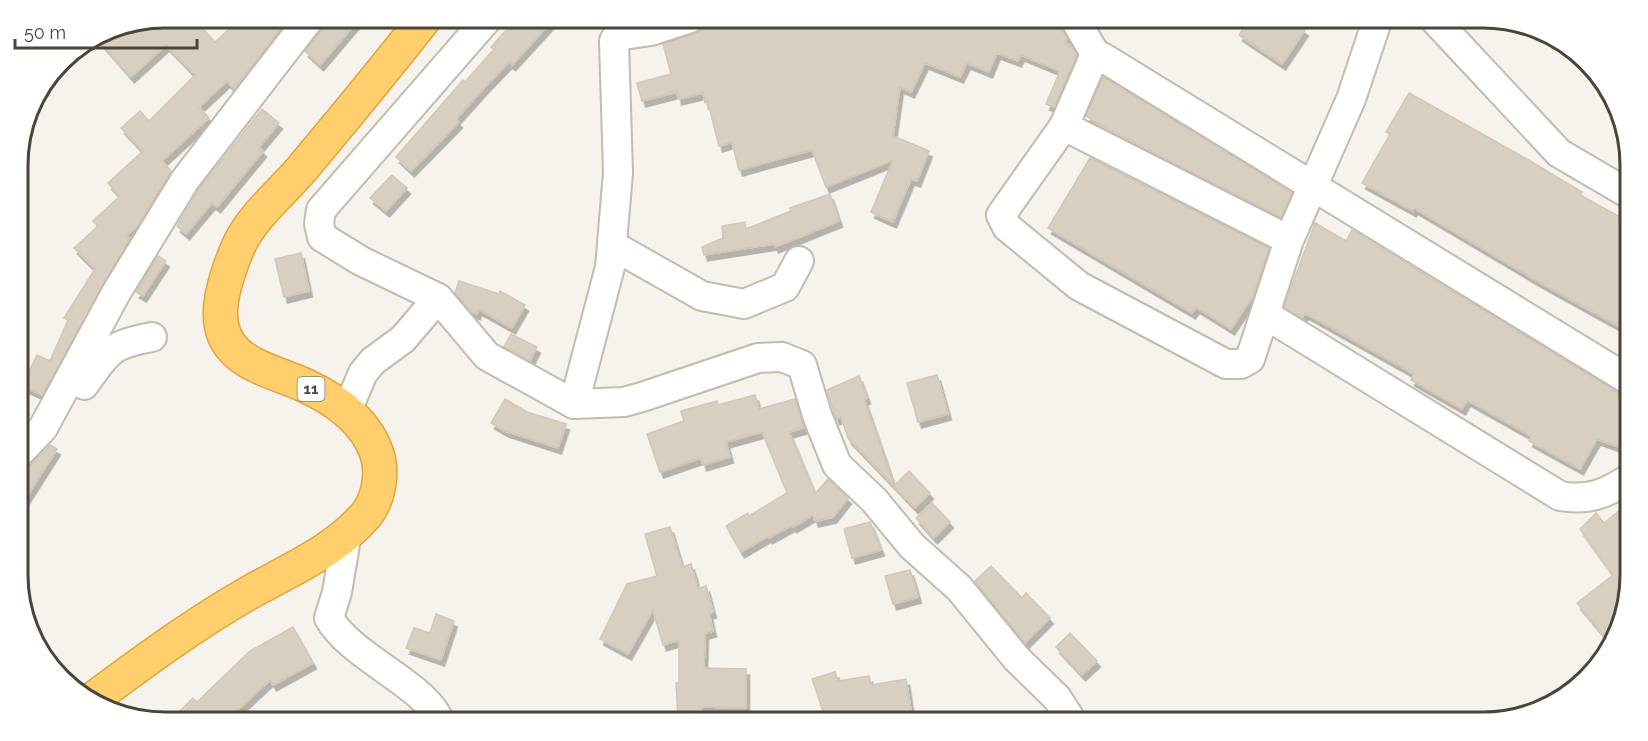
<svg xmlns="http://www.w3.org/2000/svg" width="1648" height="741" font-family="Raleway,sans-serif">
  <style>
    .building { fill: #d8cfc1; stroke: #d3c7b4; stroke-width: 1.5; filter: url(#shadow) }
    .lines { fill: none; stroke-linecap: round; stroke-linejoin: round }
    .street-casing { stroke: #c2bbae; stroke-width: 32 }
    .highway-casing { stroke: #e0a43c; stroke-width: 36 }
    .street { stroke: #fff; stroke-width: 28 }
    .highway { stroke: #ffcf6e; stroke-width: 33 }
    .labels { text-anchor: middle; stroke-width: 5; stroke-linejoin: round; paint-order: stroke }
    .shield { fill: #fff; stroke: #817c74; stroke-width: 1.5 }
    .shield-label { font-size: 15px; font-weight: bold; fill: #4b4439 }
    .rim { fill: none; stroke: #4b4439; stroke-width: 3 }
  </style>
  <defs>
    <filter id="shadow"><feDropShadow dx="3.5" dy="6" stdDeviation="0" flood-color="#0004"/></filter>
  </defs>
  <rect width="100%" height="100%" fill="#f6f3ec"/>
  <!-- building -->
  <g class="building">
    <polygon points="165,18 193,18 215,42 241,18 277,18 284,25 234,89 227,81 199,107 209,118 162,161 171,171 138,225 126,236 130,238 42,395 22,386 37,355 50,361 68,320 64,318 95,269 74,248 98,226 93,221 120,196 108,183 143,151 121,128 140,111 149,121 195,75 166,45 131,77 96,37 109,29"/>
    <polygon points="326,18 360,18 320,65 305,51 323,28"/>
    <polygon points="522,18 555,18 512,65 509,62 484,88 456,119 459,122 411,171 396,157 463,80 465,82 494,49 491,47 509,27 511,30"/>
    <polygon points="751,18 1037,18 1061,28 1067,38 1065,43 1071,45 1077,55 1054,107 1046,104 1060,71 1021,55 1018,61 997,53 989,72 967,63 960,77 925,63 911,92 900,87 893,136 929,151 917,181 911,179 893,222 871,212 893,160 826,187 812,150 739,170 732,142 719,146 708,102 705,103 703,93 678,99 677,92 642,101 637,83 671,74 663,44 701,30"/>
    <polygon points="1250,18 1287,18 1305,30 1282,64 1239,35"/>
    <polygon points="1103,77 1292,193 1281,217 1107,129 1086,116"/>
    <polygon points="1409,93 1525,158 1582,192 1580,195 1629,222 1629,332 1537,281 1414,208 1413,211 1362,183 1390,134 1386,132"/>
    <polygon points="262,109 279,123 259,147 263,151 217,207 212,203 186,234 177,226 199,189"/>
    <polygon points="1090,158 1269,248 1253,296 1231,329 1196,307 1192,313 1048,228"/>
    <polygon points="392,175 407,188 386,211 370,198"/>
    <polygon points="830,194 839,221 775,247 774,244 704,255 702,247 723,238 722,226 745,222 746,229 791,211 790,208"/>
    <polygon points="1315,223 1346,241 1352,230 1620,394 1629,396 1630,451 1597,439 1580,469 1529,441 1531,436 1467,400 1462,409 1411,380 1414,374 1305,313 1302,318 1284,307"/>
    <polygon points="301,253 309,291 284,297 275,259"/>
    <polygon points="158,256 166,261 143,296 136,292"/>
    <polygon points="459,281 499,294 500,291 525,305 512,328 478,309 477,314 472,312 455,293"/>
    <polygon points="511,334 537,347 530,361 504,347"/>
    <polygon points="937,375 948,414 918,422 907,383"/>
    <polygon points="859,376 867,398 864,399 894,486 909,471 930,493 915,508 848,438 841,417 836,419 827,390"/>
    <polygon points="755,395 759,409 795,399 804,428 789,432 815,494 828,479 848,498 833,517 815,521 813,515 793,527 792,525 769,538 768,536 741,552 726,526 748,513 749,516 787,493 762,432 726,442 730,457 703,465 701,458 660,472 647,434 684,421 681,411 717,401 718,405"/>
    <polygon points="505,399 527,412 566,424 558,448 505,431 491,423"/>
    <polygon points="50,445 57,449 19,509 19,469 30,465"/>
    <polygon points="1630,502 1630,576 1619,632 1610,643 1577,603 1613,575 1580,529 1596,513 1604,523"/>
    <polygon points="932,503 950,522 934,538 916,518"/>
    <polygon points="870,522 881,550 852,558 844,529"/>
    <polygon points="670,527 682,567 691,564 698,589 706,586 713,612 709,613 713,631 705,633 704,668 746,669 746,708 702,707 703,718 678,718 676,683 679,683 679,640 663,645 653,610 628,654 600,639 627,584 657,576 645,534"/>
    <polygon points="991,566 1022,598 1026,593 1050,618 1025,643 975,581"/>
    <polygon points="910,570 918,597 893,604 885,576"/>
    <polygon points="436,614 454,621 441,660 406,648 414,628 430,633"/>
    <polygon points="293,627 313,663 273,685 270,680 227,720 222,715 215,721 218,723 168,723 193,698 197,702 250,651"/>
    <polygon points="1070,633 1097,661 1082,675 1056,647"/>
    <polygon points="835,672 838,681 869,676 871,685 906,679 913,723 827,723 812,679"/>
  </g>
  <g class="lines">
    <defs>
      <g id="street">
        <polyline points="488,18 321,210 319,224 322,237 361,261 438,298 487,356 574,404 624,402 642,397 758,358 782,357 802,365 817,415 837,465 874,500 912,546 959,588 1016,658 1057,698 1073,723"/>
        <polyline points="1074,18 1097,57"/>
        <polyline points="1433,18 1559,153 1629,194"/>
        <polyline points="1064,126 1093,59 1102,57 1629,380"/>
        <polyline points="1289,240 1064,126 1001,215 1007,227 1079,286 1226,364 1241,364 1250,359 1289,240 1351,99 1378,18"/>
        <polyline points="612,245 702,296 744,304 785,287 799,261"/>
        <path d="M1266,315L1560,496C1588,501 1606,494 1630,478"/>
        <path d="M84,385C108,352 108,345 152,337"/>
        <polyline points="574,404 610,267 618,173 614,41 617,36 651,31 691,18"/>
        <polyline points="346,413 363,373 373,361 403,339 438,298"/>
        <polyline points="19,453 43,428 116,293 185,180 310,18"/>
        <path d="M347,533L337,592L329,618C351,658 429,686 440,723"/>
      </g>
      <path id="highway" d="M93,699C143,662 193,625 247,594C289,570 334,552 366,515C379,499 383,473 377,454C366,421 335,399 304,385C266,368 214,361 221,304C223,286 232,260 240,243C254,215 280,194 300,171C342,121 384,70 425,18"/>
    </defs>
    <!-- street casing -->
    <use href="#street" class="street-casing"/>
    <!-- highway casing -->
    <use href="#highway" class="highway-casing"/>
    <!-- street -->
    <use href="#street" class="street"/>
    <!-- highway -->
    <use href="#highway" class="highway"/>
  </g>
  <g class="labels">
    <!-- shield labels -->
    <rect class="shield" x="297.5" y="377" width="27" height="24" rx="4.5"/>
    <g class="shield-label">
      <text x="311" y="394">11</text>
    </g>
  </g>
  <!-- crop -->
  <path d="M0 0H1648V741H0ZM165 28H1483A137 137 0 0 1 1620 165V575A137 137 0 0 1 1483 712H165A137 137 0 0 1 28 575V165A137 137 0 0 1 165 28Z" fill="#fff" fill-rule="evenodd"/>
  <path class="rim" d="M165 28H1483A137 137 0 0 1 1620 165V575A137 137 0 0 1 1483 712H165A137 137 0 0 1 28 575V165A137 137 0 0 1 165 28Z"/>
  <!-- scale -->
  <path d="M15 39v9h182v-9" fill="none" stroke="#4b4439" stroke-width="3"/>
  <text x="24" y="39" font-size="18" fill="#4b4439" stroke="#ffffff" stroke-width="4.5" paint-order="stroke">50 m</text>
</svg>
